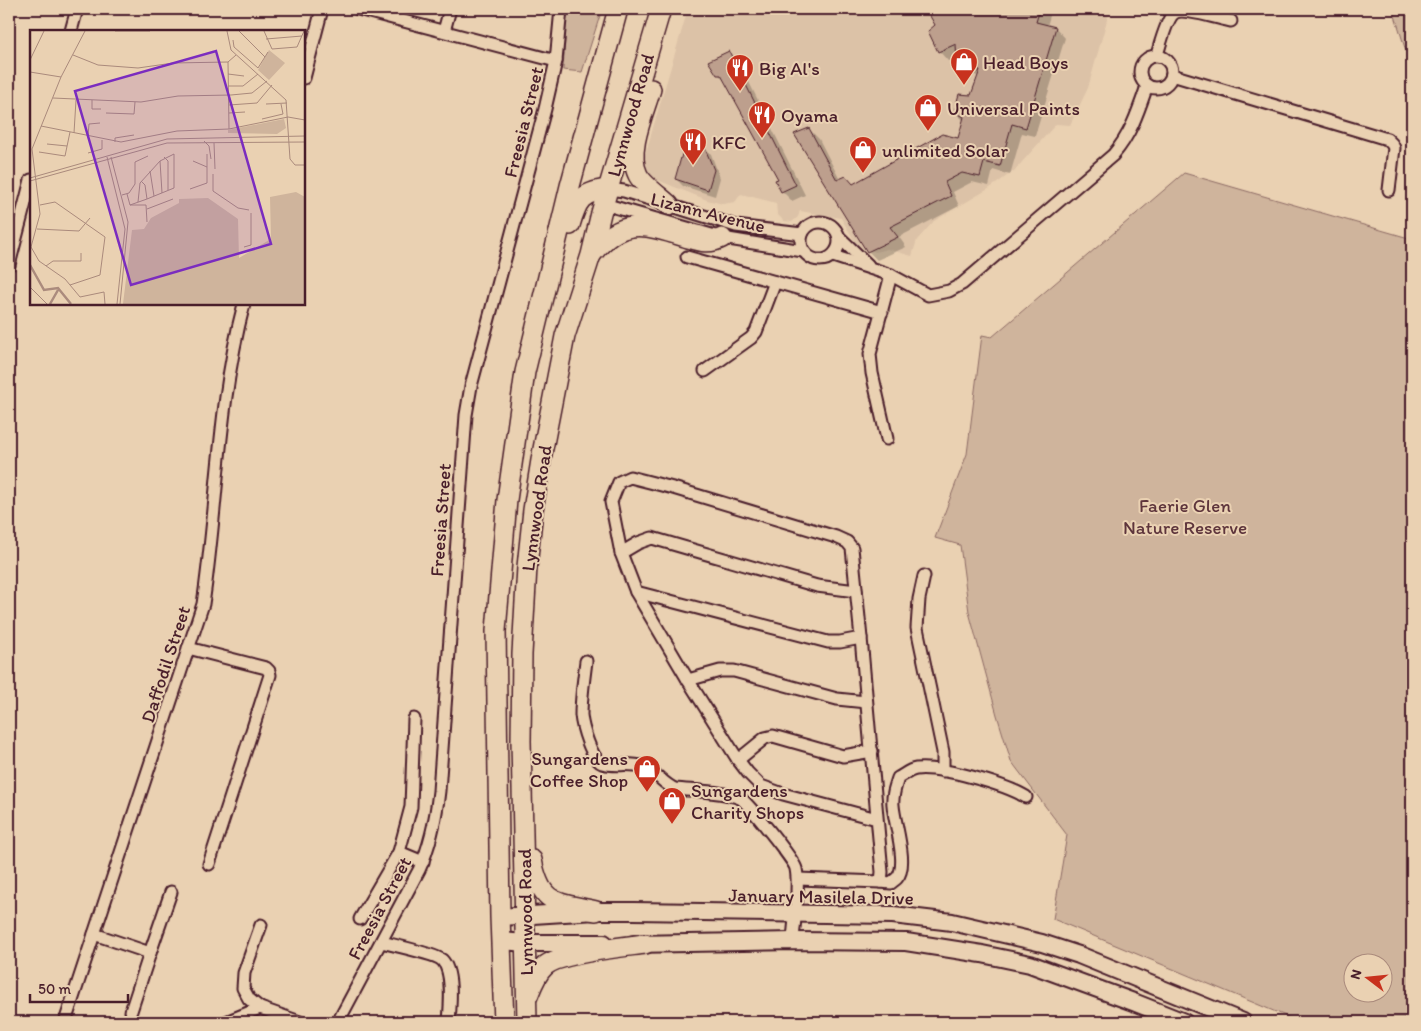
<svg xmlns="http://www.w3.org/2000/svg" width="1421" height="1031" font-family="Itim,sans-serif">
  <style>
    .built { fill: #dcc2a7 }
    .green { fill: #cfb49c; stroke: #8c6a64; fill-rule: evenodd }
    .shadow { fill: #0003 }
    .building { fill: #bd9f8d; stroke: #4a1f2b }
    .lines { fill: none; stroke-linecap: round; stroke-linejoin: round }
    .street-casing { stroke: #4a1f2b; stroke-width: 15 }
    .secondary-casing { stroke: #4a1f2b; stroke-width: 20 }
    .primary-casing { stroke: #4a1f2b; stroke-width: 22 }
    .street { stroke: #ead1b2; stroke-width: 11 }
    .secondary { stroke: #ead1b2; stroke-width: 16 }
    .primary { stroke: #ead1b2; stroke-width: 19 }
    .labels { text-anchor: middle; stroke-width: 4; stroke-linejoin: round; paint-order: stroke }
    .poi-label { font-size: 19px; fill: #4a1f2b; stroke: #ead1b2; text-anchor: start }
    .street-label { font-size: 19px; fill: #4a1f2b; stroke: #ead1b2 }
    .park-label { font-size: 19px; fill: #5e353c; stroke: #ead1b2 }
    .inset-river { fill: none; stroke: #ab8b7d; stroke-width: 2.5 }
    .inset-road { fill: none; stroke: #aa8a7c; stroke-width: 1 }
    .view { fill: #7b2cbf; fill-opacity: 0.15; stroke: #7b2cbf; stroke-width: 2.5 }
    .inset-edge { fill: none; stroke: #4a1f2b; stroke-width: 2.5 }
  </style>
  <rect width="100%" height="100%" fill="#ead1b2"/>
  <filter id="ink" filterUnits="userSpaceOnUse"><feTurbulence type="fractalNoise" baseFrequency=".02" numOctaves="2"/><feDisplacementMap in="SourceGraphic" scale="10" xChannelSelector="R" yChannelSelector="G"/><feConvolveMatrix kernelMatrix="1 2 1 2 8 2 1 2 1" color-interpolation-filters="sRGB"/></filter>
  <g filter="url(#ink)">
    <!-- built -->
    <polygon class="built" points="688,9 1110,9 1088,88 1070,125 1056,124 1014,171 990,188 934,221 917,240 912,256 887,249 876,252 863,249 857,245 841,218 800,211 798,217 792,222 784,221 777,214 776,203 741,194 735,202 723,204 707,200 650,177 643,162"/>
    <!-- green -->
    <g class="green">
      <polygon points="567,9 602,9 582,72 563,70"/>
      <polygon points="1393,9 1412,9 1412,71"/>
      <path d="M1184,173L1412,239V1022H1300L1053,919L1067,835L1011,761L997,715L969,612L960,545L935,538L967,454L982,335L992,337ZM1354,964H1384V994H1354Z"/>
    </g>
    <!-- shadow -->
    <g class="shadow">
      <polygon points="927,9 1052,9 1047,26 1056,28 1065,38 1035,136 1022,133 1010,175 993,170 989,186 972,182 953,192 959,206 899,237 906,247 877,260 868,251 809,129 819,139 840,180 853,185 958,140 964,121 955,112 972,96 979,76 968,74 958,64 958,56 948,61 939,51 936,25"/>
      <polygon points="729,53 739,62 805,195 792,201 782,191 780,179 728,84 718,74"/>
      <polygon points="703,147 711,154 720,178 715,196 683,186 676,179"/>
    </g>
    <!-- building -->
    <g class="building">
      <polygon points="926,9 1040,9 1036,22 1056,27 1026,128 1012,124 1000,166 984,162 980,177 962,173 945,182 951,196 890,227 898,237 867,252 794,134 809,128 837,180 846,176 853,184 942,134 958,138 964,117 954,112 959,94 971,95 980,70 957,65 956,44 938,52 928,31 935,25"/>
      <polygon points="729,51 796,185 781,192 775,180 778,179 721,75 717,75 708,61"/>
      <polygon points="686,140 704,146 714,170 708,190 675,179"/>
    </g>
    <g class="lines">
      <defs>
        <g id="street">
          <polyline points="358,9 556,61"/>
          <polyline points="71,31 77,9"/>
          <polyline points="444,31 450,9"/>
          <path d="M1157,55C1160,45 1166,21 1173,14C1181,6 1219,19 1231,21"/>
          <circle cx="1156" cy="72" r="16"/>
          <polyline points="1172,75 1387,139 1392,144 1394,148 1389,190"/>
          <polyline points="304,78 322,9"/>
          <polyline points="608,189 624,191 736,226 802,234"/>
          <polyline points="604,204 722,238 803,251"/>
          <circle cx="820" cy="241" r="19"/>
          <polyline points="839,237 868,265"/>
          <path d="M833,256L891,275L928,295L949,291L962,284L1113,155C1131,134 1138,112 1147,86"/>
          <polyline points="687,257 882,312"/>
          <polyline points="9,265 31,180"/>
          <polyline points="705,371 751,338 756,332 775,282"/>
          <polyline points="887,439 872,373 870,354 891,275"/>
          <polyline points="621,553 638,543 652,538 817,586 856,591"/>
          <polyline points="924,576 919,599 917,628 943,752 943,771"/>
          <polyline points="636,592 828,642 840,642 861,638"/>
          <polyline points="188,648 266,668 269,671 270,675 209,864"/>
          <path d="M586,661C584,678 581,697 581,715C582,726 591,759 602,763C615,767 630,762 644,767C656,772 663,784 675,789C694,791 722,791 740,798C747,802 795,861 796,869C800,888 794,921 793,941"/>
          <polyline points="688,680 720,671 734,671 837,699 866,702"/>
          <polyline points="414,719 411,807 399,852 423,862"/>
          <polyline points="738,760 765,738 773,736 843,756 872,751"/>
          <polyline points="798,879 881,882 882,872 861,638 852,548 847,542 836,537 673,488 630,477 619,482 611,502 621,553 636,592 688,680 738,760 748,773 761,786 783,794 877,819"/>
          <path d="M881,882L891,883C893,881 895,880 897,878C909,865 894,822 893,805C892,796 895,787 898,778C904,775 909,770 916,769C940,766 1005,784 1026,797"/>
          <polyline points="360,919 399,852"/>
          <polyline points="261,925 244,973 243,988 249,999 260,1008 300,1022"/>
          <polyline points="94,934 150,953 171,892"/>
          <path d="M381,942C393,945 435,954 442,960C454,972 450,1007 449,1022"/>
          <polyline points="131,1011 150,953"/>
          <path d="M65,1022L203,604C218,504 218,402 244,304"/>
          <polyline points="226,1022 260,1008"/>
          <path d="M338,1022L419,870C431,844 436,818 439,791L466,415L471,386L545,109L556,61L561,9"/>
        </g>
        <g id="secondary">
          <polyline points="500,917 596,911 634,911 893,915 952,922 1042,943 1079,955 1243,1022"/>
          <polyline points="501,941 525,943 604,943"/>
          <polyline points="634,944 793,941 906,942 982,954 1030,964 1136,1003 1184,1022"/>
        </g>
        <g id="primary">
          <path d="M651,89C644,113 626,152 638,175C643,185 661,197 669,205"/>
          <path d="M570,225C577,201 581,192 608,189"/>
          <path d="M592,254C621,217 644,224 685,237C699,241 709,245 722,238"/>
          <path d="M532,860C541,906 556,902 596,911"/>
          <path d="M528,996C532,986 536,974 545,966C559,953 623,947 645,944"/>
          <polyline points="504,1022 500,917 496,631 507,500 525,372 570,186 618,9"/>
          <polyline points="527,1022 521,741 522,654 527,567 533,510 542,454 565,336 591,255 601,213 661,9"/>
        </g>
      </defs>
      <!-- street casing -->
      <use href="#street" class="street-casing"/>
      <!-- secondary casing -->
      <use href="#secondary" class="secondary-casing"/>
      <!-- primary casing -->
      <use href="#primary" class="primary-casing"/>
      <!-- street -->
      <use href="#street" class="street"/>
      <!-- secondary -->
      <use href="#secondary" class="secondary"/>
      <!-- primary -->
      <use href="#primary" class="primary"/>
    </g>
  </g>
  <!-- icons -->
  <defs>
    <symbol id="shop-pin" viewBox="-11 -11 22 30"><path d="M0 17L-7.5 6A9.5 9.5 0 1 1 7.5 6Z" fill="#c8321e" stroke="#ead1b2"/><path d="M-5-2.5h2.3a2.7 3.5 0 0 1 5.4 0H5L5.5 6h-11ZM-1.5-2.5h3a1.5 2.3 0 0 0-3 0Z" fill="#fff"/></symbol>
    <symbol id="restaurant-pin" viewBox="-11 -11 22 30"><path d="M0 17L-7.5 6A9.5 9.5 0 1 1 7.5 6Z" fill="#c8321e" stroke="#ead1b2"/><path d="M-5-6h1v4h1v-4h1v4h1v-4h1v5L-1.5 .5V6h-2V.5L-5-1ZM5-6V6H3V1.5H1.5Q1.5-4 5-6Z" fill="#fff"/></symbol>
  </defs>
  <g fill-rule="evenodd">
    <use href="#shop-pin" x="948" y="46" width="32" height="43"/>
    <use href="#restaurant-pin" x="724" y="52" width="32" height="43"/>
    <use href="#shop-pin" x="912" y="92" width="32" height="43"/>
    <use href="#restaurant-pin" x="746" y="99" width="32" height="43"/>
    <use href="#restaurant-pin" x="677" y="126" width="32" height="43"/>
    <use href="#shop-pin" x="847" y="134" width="32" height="43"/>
    <use href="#shop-pin" x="631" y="753" width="32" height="43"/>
    <use href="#shop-pin" x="656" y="785" width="32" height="43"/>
  </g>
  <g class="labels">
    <!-- poi labels -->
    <g class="poi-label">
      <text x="983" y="69">Head Boys</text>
      <text x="759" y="75">Big Al's</text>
      <text x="947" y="115">Universal Paints</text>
      <text x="781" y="122">Oyama</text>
      <text x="712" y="149">KFC</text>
      <text x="882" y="157">unlimited Solar</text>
      <text x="628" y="765" text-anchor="end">Sungardens<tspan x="628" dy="22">Coffee Shop</tspan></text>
      <text x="691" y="797">Sungardens<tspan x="691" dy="22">Charity Shops</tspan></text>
    </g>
    <!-- street labels -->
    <g class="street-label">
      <text transform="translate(630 115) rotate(-74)" y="7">Lynnwood Road</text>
      <text transform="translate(523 122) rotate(-76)" y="7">Freesia Street</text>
      <text transform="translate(708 212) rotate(14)" y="7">Lizann Avenue</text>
      <text transform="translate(536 508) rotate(-82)" y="7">Lynnwood Road</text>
      <text transform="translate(440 520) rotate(-86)" y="7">Freesia Street</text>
      <text transform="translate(165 664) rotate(-72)" y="7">Daffodil Street</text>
      <text transform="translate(821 896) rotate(1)" y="7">January Masilela Drive</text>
      <text transform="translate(379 908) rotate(-62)" y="7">Freesia Street</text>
      <text transform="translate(525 912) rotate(-91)" y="7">Lynnwood Road</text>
    </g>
    <!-- park labels -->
    <g class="park-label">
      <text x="1185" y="512">Faerie Glen<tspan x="1185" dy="22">Nature Reserve</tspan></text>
    </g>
  </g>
  <!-- overview -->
  <g transform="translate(30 30)">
    <rect width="275" height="275" fill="#ead1b2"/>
    <path d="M239,20L255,33L239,50L228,40ZM254,89L256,98L247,104L198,103V100ZM266,162L275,167V274H93L102,200L114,199L121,188L149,173V169L178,168L208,189L209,228L241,209L240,167Z" fill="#cfb49c"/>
    <path class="inset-river" d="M0,235L14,260L28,258L41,274M20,274L28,260"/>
    <path class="inset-road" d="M55,1L31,47L2,119L10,184L1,217L9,231L35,249L50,267L74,262L75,274M85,1H120M197,1L201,20L256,70L260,129L265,135H275M209,1L235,27M234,1L242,19L267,17L274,1M236,9L272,6M203,10L204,17L228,38L238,22M43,25L68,35L108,38L143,33L198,32M0,30L14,1M0,42L31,47M198,44L214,46M198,56H213L228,44M23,68L111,72L148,66L201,65L222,63L237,51M62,70V79H71M236,74L257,73M199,75L227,73L242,55M76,83L104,84L105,72M199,83L215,82M232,89L253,84L251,74M11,96L91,112L147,101L199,99L258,87L275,90M199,99L198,32L206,25M44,103L46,70M58,106L59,94L70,93M174,111L179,116L181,129M85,112V108L104,105M184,113L185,139M17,114L37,116M9,122L35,126L40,102M58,123L72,119V110M177,124V153M77,127L95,199L87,274M81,127L98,192L90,274M134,127L138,131V160M130,131L132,163M163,131L177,137M120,141L124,166M183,144V161L208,178L219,180M0,148L137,109L275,106M0,151L137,113L275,112M111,151L115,155L117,169M160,159L177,153M97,164L100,175L117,169L144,158V124L130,131L110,153L108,172M92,165L99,163L105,154V132L118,126M10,175L25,172L75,207L70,245L40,255M100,175H116L117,192M117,179L143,169M7,199L49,201L60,188M214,217L221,215V183M16,236L23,231H51V223M0,257L17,274"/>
    <path class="view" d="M186,21L241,214L101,255L45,61Z"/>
    <rect width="275" height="275" class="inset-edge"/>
  </g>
  <!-- margin -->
  <rect width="1421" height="1031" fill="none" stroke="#ead1b2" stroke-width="30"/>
  <rect x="15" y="15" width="1391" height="1001" fill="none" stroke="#4a1f2b" stroke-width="2" filter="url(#ink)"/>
  <!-- north arrow -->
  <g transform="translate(1368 978) rotate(286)"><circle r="24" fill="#ead1b2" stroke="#aa8a7c"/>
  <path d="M0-4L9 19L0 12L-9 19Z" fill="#c8321e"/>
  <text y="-8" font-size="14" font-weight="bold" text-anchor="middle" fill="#4a1f2b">N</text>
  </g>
  <!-- scale -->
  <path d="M30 994v8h98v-8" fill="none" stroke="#4a1f2b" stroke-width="2.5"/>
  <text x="38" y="994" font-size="15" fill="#4a1f2b" stroke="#ead1b2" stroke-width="4" paint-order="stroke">50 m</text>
</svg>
